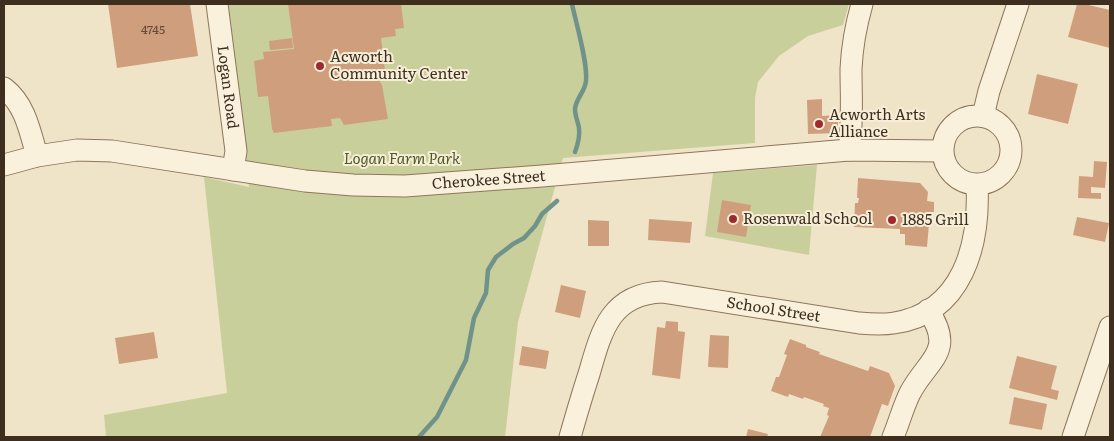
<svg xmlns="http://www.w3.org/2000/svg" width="1114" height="441" font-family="Literata,serif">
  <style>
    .green { fill: #c9cf9b }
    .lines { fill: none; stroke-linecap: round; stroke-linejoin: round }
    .stream { stroke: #6f938a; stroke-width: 4.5 }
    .building { fill: #cf9f7d }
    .minor-casing { stroke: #8d765c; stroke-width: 23 }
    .minor { stroke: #faf1dc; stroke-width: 21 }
    .poi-dot { fill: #9e2a2b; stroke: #f7eed8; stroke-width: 2 }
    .labels { text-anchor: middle; stroke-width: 4; stroke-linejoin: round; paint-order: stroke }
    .number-label { font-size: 12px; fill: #624a37 }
    .poi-label { font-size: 15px; fill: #3d2e20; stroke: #f7eed8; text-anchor: start }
    .street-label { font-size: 15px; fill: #3d2e20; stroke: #f7eed8 }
    .park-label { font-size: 15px; font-style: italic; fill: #4d5a26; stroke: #f7eed8 }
  </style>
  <rect width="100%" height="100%" fill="#f0e4c8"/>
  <!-- green -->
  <g class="green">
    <polygon points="228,4 849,4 843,25 808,36 779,56 758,82 755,98 755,143 563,158 518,322 505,437 106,437 104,415 227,393 204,177 249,187"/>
    <polygon points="817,165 809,255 705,236 713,173"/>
  </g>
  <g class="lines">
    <!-- stream -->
    <g class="stream">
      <path d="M572,4C576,23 588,63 586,81C585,92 576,98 575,109C575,116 578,122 579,128C580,136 578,144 575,152"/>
      <polyline points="419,437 437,417 466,360 474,318 486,293 488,270 496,257 513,244 524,238 535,226 542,214 557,201"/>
    </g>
  </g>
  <!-- building -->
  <g class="building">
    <polygon points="108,4 190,4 198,56 117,68"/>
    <polygon points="288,4 401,4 404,28 395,29 396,36 381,38 385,71 374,72 382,85 388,119 344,125 340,118 331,119 332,126 274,133 272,129 268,96 258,97 254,61 264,59 263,52 294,49"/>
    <polygon points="1077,4 1084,4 1110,10 1110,48 1068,37"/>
    <polygon points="292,38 293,48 270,50 269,41"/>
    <polygon points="1037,74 1078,84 1068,124 1028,114"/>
    <polygon points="822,99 822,116 838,115 838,133 808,134 807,100"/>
    <polygon points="1094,161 1107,162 1105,188 1091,187 1091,193 1101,193 1101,199 1078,198 1079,176 1093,177"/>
    <polygon points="858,178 920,183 928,192 927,201 934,202 934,212 930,212 927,247 905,245 905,234 900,234 900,229 854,227 855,203 858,203 859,198 857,198"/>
    <polygon points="722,200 751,205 746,237 717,232"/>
    <polygon points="1077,217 1109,223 1105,242 1073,235"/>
    <polygon points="649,219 692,222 690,243 648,240"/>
    <polygon points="588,220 609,221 609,246 588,246"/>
    <polygon points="561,285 586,291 580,318 555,312"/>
    <polygon points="666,321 678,322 678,331 685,332 680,379 652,375 657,327 665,328"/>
    <polygon points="154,332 158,358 119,364 115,338"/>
    <polygon points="710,335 729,336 728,368 708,367"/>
    <polygon points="790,339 806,345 806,347 820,352 819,354 868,371 870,366 889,373 895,386 888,406 882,404 870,437 820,437 829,416 827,415 829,408 823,406 824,404 804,397 803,399 789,394 788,397 771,391 776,377 779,377 787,355 784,354"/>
    <polygon points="522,346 549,351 546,369 519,365"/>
    <polygon points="1017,356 1057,366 1051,389 1059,391 1057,400 1009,388"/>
    <polygon points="1014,397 1047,404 1042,430 1009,424"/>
    <polygon points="748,429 768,434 767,437 746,437"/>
  </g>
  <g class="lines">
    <defs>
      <g id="minor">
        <path id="s1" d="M217,4L236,151L233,170"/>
        <path d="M4,88C25,104 30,131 37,156"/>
        <circle cx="977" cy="150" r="34"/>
        <polyline points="983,116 989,91 1018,4"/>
        <path d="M849,150C853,123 851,96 851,69C852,47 856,25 862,4"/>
        <path id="s2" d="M4,165L37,156L77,150L112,151L305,181L353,185L405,186L542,176L849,150L942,151"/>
        <path id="s3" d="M570,437C576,416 582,395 589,374C601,332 610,294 662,292L859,323C870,324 882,325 894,323C963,313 980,244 977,185"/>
        <path d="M893,437C899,423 903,407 910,393C928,359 956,352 928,310"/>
        <polyline points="1073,437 1110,327"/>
      </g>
    </defs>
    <!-- minor casing -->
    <use href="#minor" class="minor-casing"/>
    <!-- minor -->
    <use href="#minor" class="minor"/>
  </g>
  <!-- markers -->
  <g class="poi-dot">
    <circle cx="320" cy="66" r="5"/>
    <circle cx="819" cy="124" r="5"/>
    <circle cx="733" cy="219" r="5"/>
    <circle cx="892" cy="220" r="5"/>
  </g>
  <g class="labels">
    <!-- number labels -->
    <g class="number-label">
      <text x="153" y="34">4745</text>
    </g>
    <!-- poi labels -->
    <g class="poi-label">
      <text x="330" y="62">Acworth<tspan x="330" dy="17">Community Center</tspan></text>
      <text x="829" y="120">Acworth Arts<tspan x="829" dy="17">Alliance</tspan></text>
      <text x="743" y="224">Rosenwald School</text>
      <text x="902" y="225">1885 Grill</text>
    </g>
    <!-- street labels -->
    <g class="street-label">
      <text dy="5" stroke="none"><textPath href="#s1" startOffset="84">Logan Road</textPath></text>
      <text dy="5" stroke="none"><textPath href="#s2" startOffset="489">Cherokee Street</textPath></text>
      <text dy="5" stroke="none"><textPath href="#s3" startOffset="299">School Street</textPath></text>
    </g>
    <!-- park labels -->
    <g class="park-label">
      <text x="402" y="164">Logan Farm Park</text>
    </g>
  </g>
  <!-- border -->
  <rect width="1114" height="441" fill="none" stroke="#3d2e20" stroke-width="10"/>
</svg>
